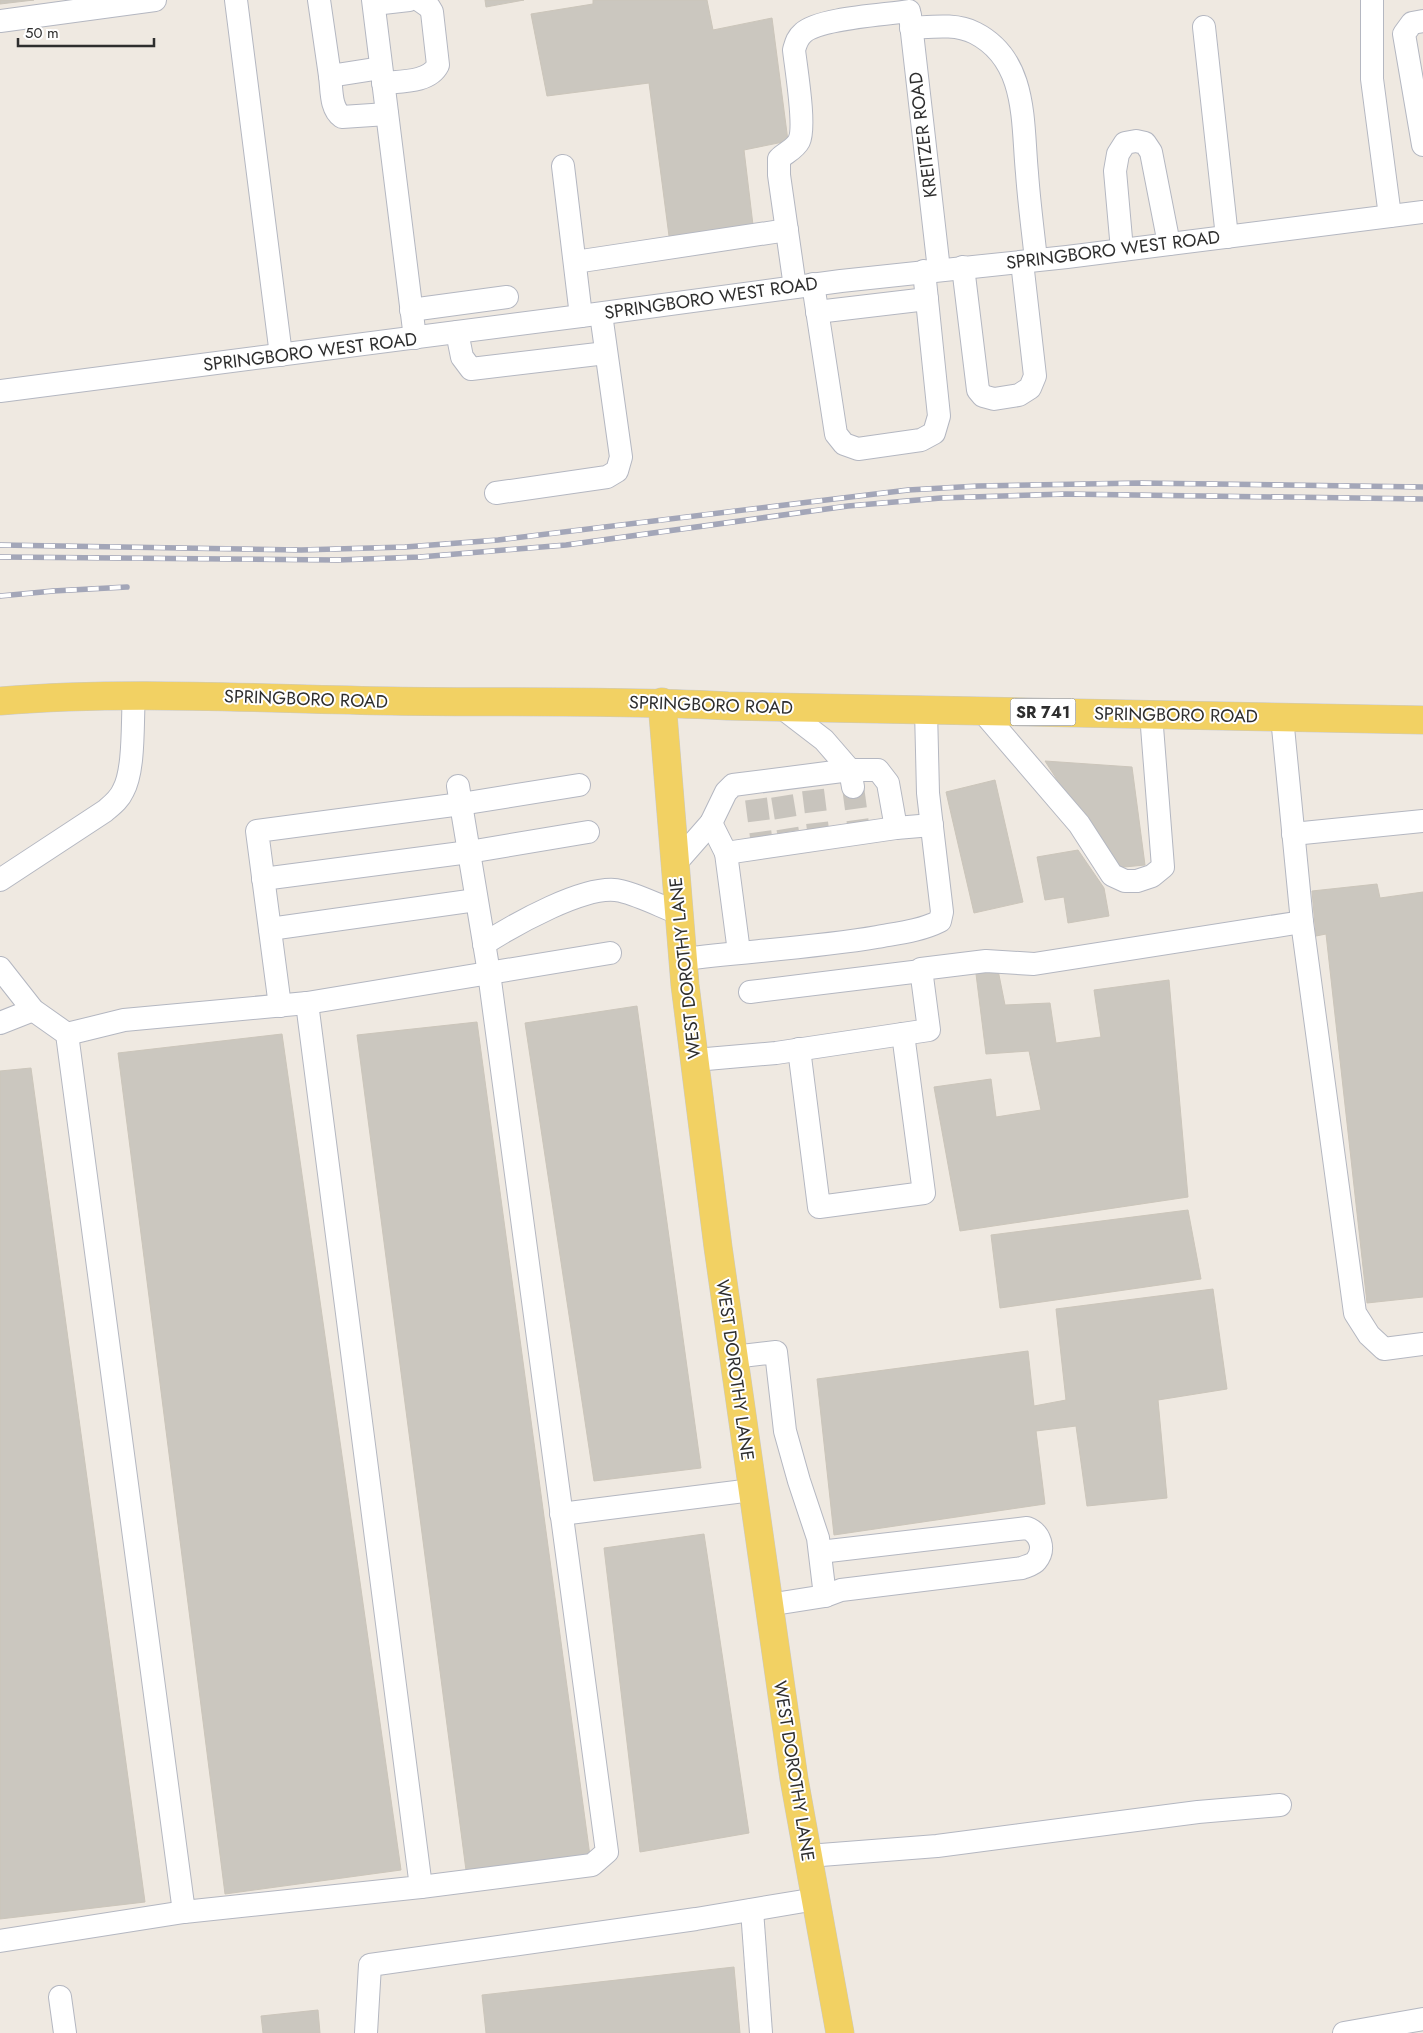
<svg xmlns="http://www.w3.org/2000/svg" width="1423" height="2033" font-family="Jost,sans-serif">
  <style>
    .building { fill: #cbc7bf; stroke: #cbc5ba }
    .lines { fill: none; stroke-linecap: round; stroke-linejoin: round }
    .minor-tunnel { stroke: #c8c4bd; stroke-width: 22; stroke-dasharray: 22 11; stroke-linecap: butt }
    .minor-casing { stroke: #b4b7c1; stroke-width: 24 }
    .major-casing { stroke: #c9c9c9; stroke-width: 29 }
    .minor { stroke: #fff; stroke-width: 22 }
    .major { stroke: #f2d163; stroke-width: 28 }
    .rail-casing { stroke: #a3a6b8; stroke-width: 5.5 }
    .rail { stroke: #fff; stroke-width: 4; stroke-dasharray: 11; stroke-linecap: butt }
    .labels { text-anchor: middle; stroke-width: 4; stroke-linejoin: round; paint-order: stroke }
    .shield { fill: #fff; stroke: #6d6d6d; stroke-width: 1 }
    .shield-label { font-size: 16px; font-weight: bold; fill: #2e2e2e }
    .street-label { font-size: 18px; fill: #2e2e2e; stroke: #fff }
  </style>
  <rect width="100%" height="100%" fill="#efe9e1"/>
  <!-- building -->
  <g class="building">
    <polygon points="0,0 34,0 0,4"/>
    <polygon points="485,0 524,0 486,7"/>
    <polygon points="593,0 707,0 713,30 772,18 788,141 744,150 753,225 669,236 649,83 547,96 531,14 593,4"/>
    <polygon points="1045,761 1132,767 1145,865 1114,868"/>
    <polygon points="995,780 1023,902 974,913 946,792"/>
    <polygon points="1078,850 1104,888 1109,916 1068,923 1064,897 1045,900 1037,857"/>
    <polygon points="1377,884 1380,898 1423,892 1423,1297 1367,1303 1326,934 1316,936 1312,891"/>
    <polygon points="998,970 1005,1005 1050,1003 1056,1043 1101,1037 1094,990 1169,980 1188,1197 960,1231 934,1087 991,1079 996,1117 1041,1110 1029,1051 986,1054 976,974"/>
    <polygon points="637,1006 701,1468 594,1481 525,1023"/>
    <polygon points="477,1022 590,1856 467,1878 357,1035"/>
    <polygon points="282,1034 401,1870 225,1894 118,1053"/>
    <polygon points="31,1068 145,1902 0,1919 0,1071"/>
    <polygon points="1188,1210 1201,1279 1000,1308 991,1235"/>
    <polygon points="1213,1289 1227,1389 1158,1400 1167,1498 1087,1506 1076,1426 1036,1431 1045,1504 834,1535 817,1379 1028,1351 1034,1406 1066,1400 1056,1309"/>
    <polygon points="704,1534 749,1833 640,1852 604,1548"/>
    <polygon points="734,1967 740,2033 486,2033 482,1995"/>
    <polygon points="318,2010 320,2033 263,2033 261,2016"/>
  </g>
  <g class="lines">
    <!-- minor-tunnel -->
    <g class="minor-tunnel">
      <polyline points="853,787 858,824"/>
      <polyline points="813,790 818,830"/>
      <polyline points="782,796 788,832"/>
      <polyline points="756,799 761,837"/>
    </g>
    <defs>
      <g id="minor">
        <polyline points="236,0 281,355"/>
        <polyline points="319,0 330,76 381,68"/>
        <polyline points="373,0 415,338"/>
        <polyline points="1372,0 1372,79 1390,216"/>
        <polyline points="374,4 409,0"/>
        <polyline points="910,15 939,270"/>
        <polyline points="0,21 155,0"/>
        <polyline points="1423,21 1412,23 1404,34 1423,145"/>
        <polyline points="1204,27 1227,237"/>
        <path d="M911,28C931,27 956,23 975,33C1028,60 1022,123 1027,173C1029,202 1033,231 1036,260"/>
        <path d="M330,76C332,90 330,108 342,117L387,114"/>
        <path d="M383,83C400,81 429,83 438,65L432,12L429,7L419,0"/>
        <polyline points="563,166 581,316"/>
        <polyline points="1122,250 1115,171 1118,154 1125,143 1136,141 1145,143 1151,152 1169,244"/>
        <polyline points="575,262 787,230"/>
        <polyline points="963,267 978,390 983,396 994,399 1019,395 1030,388 1035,376 1022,262"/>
        <polyline points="813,284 836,434 844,444 858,449 921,440 934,433 939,416 924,271"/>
        <path d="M795,287L779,175V159C785,153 795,149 799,141C806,127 796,68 794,50C796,43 797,38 803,33C819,18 885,15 909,11"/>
        <polyline points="411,310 507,297"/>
        <polyline points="817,312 927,299"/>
        <polyline points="457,332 462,357 471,369 606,353"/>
        <polyline points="0,391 581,316 841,281 1067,257 1423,212"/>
        <polyline points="496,493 607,477 617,471 621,457 601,314"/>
        <polyline points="781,707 824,740 850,770 853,787"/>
        <polyline points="982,711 1079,824 1112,875 1125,881 1137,881 1152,876 1163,867 1151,714"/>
        <polyline points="711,823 726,853 896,828 932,825"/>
        <polyline points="1293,834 1423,821"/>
        <polyline points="726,853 739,952"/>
        <polyline points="675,864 711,823 726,792 733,785 850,770 878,770 888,783 896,828"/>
        <polyline points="263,879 469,852 588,832"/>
        <path d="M0,880L105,811C112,805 119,800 123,791C135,770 132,720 134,695"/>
        <polyline points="1302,922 1355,1313 1369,1335 1384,1349 1423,1344"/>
        <polyline points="270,929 476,900"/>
        <path d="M484,944C512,926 588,882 621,891C641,896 660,906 678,913"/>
        <path d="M683,959C747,951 813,948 877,937C899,933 920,931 940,921L942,912L928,793L926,710"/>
        <polyline points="0,968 33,1010 67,1034 184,1912 421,1887 307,1003"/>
        <polyline points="750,992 921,971"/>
        <polyline points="280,1006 257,831 461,804 579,785"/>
        <polyline points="0,1023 33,1010"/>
        <polyline points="67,1034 124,1020 307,1003 610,953"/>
        <polyline points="799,1049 819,1207 924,1193 903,1034"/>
        <polyline points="695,1060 776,1053 929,1030 921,969 986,961 1034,964 1302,922 1282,717"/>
        <polyline points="733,1357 776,1352 785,1431 799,1481 818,1538 825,1596 768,1605"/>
        <polyline points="561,1514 752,1490"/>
        <path d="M820,1552L1027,1528C1040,1533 1046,1549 1036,1561C1033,1565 1026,1566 1022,1568L841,1590L825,1596"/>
        <polyline points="808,1856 937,1846 1198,1812 1280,1805"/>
        <polyline points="421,1887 592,1865 607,1852 489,973 458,786"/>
        <polyline points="752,1910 761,2033"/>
        <polyline points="0,1941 184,1912"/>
        <polyline points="60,1997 65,2033"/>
        <polyline points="366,2033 370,1965 696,1919 816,1899"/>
        <polyline points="1344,2033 1423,2019"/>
      </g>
      <g id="major">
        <path d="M0,701C131,690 261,699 392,701C504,703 616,700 728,706L1423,720"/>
        <polyline points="662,702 685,985 718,1247 794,1779 840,2033"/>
      </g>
    </defs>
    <!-- minor casing -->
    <use href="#minor" class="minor-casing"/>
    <!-- major casing -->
    <use href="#major" class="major-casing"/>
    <!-- minor -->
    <use href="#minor" class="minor"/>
    <!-- major -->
    <use href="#major" class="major"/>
    <defs>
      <g id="rail">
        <polyline points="0,545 301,550 405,547 498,540 908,490 978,486 1139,483 1423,487"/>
        <polyline points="0,557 338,560 420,557 566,545 848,506 941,498 1066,494 1423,499"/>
        <polyline points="0,596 53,591 127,587"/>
      </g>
    </defs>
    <!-- rail casing -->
    <use href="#rail" class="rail-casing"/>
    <!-- rail -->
    <use href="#rail" class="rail"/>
  </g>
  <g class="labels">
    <!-- shield labels -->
    <rect class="shield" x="1010.5" y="698.5" width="65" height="27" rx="4"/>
    <g class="shield-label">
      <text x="1043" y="718">SR 741</text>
    </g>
    <!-- street labels -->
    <g class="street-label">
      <text transform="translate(923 135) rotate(-97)" y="6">KREITZER ROAD</text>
      <text transform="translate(1113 250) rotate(-7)" y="6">SPRINGBORO WEST ROAD</text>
      <text transform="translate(711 298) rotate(-8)" y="6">SPRINGBORO WEST ROAD</text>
      <text transform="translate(310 352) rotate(-7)" y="6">SPRINGBORO WEST ROAD</text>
      <text transform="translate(306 699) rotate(2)" y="6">SPRINGBORO ROAD</text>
      <text transform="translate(711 705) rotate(2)" y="6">SPRINGBORO ROAD</text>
      <text transform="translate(1176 715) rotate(1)" y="6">SPRINGBORO ROAD</text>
      <text transform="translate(685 968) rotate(-96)" y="6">WEST DOROTHY LANE</text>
      <text transform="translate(735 1370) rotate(82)" y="6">WEST DOROTHY LANE</text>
      <text transform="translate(794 1771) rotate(81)" y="6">WEST DOROTHY LANE</text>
    </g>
  </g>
  <!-- scale -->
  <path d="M18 38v8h136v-8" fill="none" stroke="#2e2e2e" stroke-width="2.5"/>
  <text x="25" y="38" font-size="15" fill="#2e2e2e" stroke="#ffffff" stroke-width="4" paint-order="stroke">50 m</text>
</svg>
